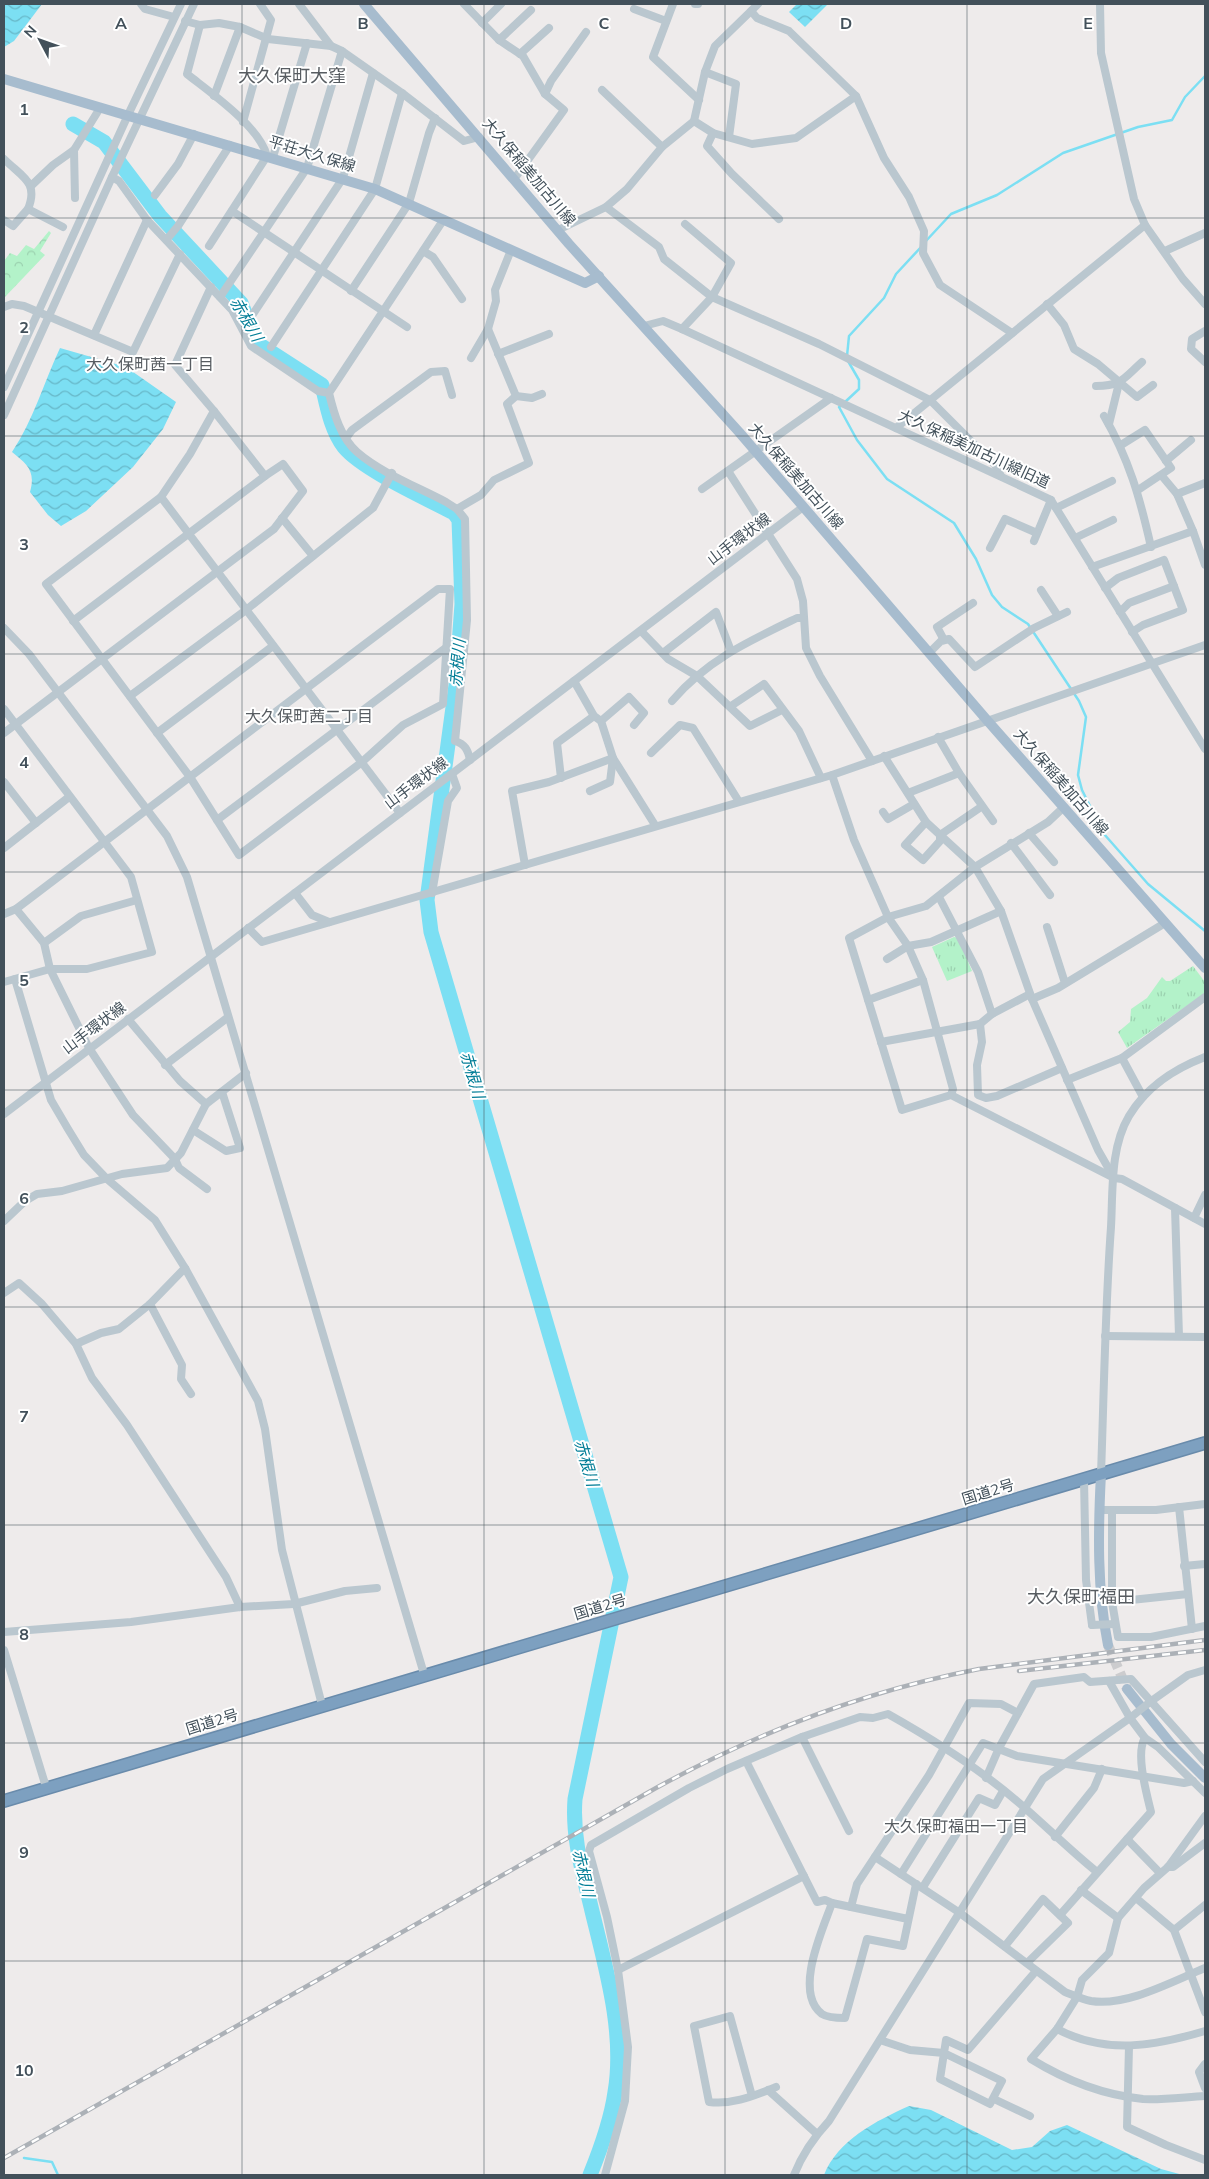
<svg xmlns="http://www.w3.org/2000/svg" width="1209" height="2179" font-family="Mulish,'Noto Sans JP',sans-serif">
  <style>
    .forest { fill: url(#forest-crowns) }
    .park { fill: url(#park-tufts) }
    .water { fill: url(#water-waves) }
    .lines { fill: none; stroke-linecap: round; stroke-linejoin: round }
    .stream { stroke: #7cdff3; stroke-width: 2.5 }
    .river { stroke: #7cdff3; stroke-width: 15 }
    .major-tunnel { stroke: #ccccce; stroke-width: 10; stroke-dasharray: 10 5; stroke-linecap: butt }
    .highway-casing { stroke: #698bab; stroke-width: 14 }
    .minor { stroke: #bac7cf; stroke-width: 8 }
    .major { stroke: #a7bcce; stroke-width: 10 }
    .highway { stroke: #7da0c0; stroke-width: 11 }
    .rail-casing { stroke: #acb1b7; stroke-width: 4.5 }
    .rail { stroke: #fff; stroke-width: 2.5; stroke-dasharray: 8; stroke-linecap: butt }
    .minor-bridge { stroke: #bac7cf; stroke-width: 8 }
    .grid { fill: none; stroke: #42505a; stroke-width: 1; stroke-opacity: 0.55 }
    .labels { text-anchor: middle; stroke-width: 4; stroke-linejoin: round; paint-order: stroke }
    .street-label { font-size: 15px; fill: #42505a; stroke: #fff }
    .water-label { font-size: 16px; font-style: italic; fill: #037e97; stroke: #fff }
    .neighbourhood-label { font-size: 16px; fill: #575c61; stroke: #fff }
    .quarter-label { font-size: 18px; fill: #575c61; stroke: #fff }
    .grid-label { font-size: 16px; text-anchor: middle; font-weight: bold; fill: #42505a; stroke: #fff; stroke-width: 4; stroke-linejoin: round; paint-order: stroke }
  </style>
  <defs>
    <pattern id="forest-crowns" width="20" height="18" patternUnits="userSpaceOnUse" patternTransform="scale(1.25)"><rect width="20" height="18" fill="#b3f2c9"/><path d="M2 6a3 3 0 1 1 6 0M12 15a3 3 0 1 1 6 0" fill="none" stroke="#9bd1af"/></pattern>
    <pattern id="park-tufts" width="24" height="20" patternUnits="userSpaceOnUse" patternTransform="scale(1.25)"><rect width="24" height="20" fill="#b3f2c9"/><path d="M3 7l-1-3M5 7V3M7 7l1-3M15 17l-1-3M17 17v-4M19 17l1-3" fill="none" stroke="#9bd1af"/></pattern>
    <pattern id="water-waves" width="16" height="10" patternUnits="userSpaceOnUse" patternTransform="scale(1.25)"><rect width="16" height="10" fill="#7cdff3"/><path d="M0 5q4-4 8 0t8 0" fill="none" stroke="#67b7c8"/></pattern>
  </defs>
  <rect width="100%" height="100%" fill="#eeebeb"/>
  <!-- forest -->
  <polygon class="forest" points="49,231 51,233 40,251 45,255 4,298 4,261 10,253 17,256 26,245 34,249"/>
  <!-- park -->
  <g class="park">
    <polygon points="954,937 958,938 972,971 947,981 932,947"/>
    <polygon points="1193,966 1205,982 1205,993 1127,1048 1118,1032 1130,1022 1131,1009 1147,998 1162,977 1166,981 1170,981"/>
  </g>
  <!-- water -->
  <g class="water">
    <polygon points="4,4 42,4 14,41 4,47"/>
    <polygon points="797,4 828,4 805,27 789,12"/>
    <path d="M60,348L126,367L176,402L163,429L133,467L86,511L61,526L48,515L30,492C36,471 27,464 12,452C33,421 44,382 60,348Z"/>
    <path d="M909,2106L931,2110L1012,2150L1032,2147L1050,2131L1067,2125L1161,2169L1183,2175H824C838,2140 876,2121 909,2106Z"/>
  </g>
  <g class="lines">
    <!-- stream -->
    <g class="stream">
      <polyline points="925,242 951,214 997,195 1063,153 1138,127 1172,120 1185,97 1205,76"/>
      <polyline points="847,356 849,336 884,298 896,274 922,246"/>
      <polyline points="845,402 859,389 859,380 848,361"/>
      <polyline points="841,406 839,407 857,440 887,479 954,523 976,559 992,595 1002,607 1028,624 1079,701 1086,717 1078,775 1082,790 1104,834 1148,884 1205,931"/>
      <polyline points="24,2158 52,2162 58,2175"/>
    </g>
    <!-- river -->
    <path class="river" d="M73,124L104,142L160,216L241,303L257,343L322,385C327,406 331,430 344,447C363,470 426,498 454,513L459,520L462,604L456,685L427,900L431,932L621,1577L575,1799C572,1839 583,1873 592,1911C606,1969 625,2033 615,2092C611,2121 601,2148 590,2175"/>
    <!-- major-tunnel -->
    <polyline class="major-tunnel" points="1108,1645 1127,1689"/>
    <defs>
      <polyline id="highway" points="4,1801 1205,1443"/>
    </defs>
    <!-- highway casing -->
    <use href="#highway" class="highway-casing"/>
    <!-- minor -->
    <g class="minor">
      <polyline points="141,4 145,9 174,17"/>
      <polyline points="299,4 331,46"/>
      <polyline points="464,4 499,40 523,56 545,94 564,110 515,178"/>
      <polyline points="673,4 653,57 699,100"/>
      <polyline points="695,4 698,4"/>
      <polyline points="758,4 751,11 757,18 789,31 856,96 884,158 909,197 924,231 923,253 940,285 1012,333"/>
      <polyline points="1100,4 1101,53 1134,199 1145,225 1183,279 1205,304"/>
      <polyline points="634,9 666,21"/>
      <polyline points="751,11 715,46 705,72 694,121 713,133 752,144 796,138 856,96"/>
      <polyline points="185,21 200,25 219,23 240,27 268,39 331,46 342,51 402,93 464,141 479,137"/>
      <polyline points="482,23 501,4"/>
      <path d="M200,25L187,74C211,93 259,126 267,156L209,246"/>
      <polyline points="499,40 531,10"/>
      <polyline points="520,54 549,28"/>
      <polyline points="705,72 736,84 729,137"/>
      <polyline points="602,90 662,147"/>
      <polyline points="545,94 551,81 586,32"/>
      <polyline points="214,96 240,27"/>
      <polyline points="243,122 271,20 260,4"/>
      <polyline points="713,133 707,146 732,174 779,219"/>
      <polyline points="273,157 307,43"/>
      <path d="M4,159C22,177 39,182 28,209L63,227"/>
      <polyline points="112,177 119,181 147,220 232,310 251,346 318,391 329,393"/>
      <polyline points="32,185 53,165 74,150"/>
      <polyline points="155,195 178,164 194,134"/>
      <polyline points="75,198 74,150 100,108"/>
      <polyline points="606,207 627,189 662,147 694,121"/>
      <polyline points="232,211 407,327"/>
      <path d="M444,219L329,393C334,414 341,438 357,452C381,473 418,487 446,502L457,509L465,519L467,620L455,741C465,744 468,750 470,760"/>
      <polyline points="4,220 13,226 28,209"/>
      <polyline points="558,230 606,207 659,247 664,259 712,297 819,344 930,400 995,465 1001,476"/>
      <polyline points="167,239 178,226 230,145"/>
      <polyline points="423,251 433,257 462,299"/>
      <polyline points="1165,251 1205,233"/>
      <polyline points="351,291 409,203 429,133 435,118"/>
      <polyline points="220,297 307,168 342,51"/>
      <polyline points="1047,304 1064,325 1074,349 1098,364 1137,397 1153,385"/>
      <polyline points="4,307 12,304 24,306 133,352 180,254"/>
      <polyline points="253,314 343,178 373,73"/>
      <polyline points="644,326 663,321 682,329 1051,500 1205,749"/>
      <polyline points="682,329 712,297 731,263 685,224"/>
      <polyline points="1205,331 1192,339 1191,349 1205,362"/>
      <polyline points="94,335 147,220"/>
      <polyline points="271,347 375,189 402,93"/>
      <polyline points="498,354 549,334"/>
      <polyline points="471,358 488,329"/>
      <path d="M1096,386C1122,386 1124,378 1142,362"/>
      <polyline points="4,387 128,115 181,4"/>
      <polyline points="516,396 532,398 542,394"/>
      <polyline points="4,415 112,177 194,4"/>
      <path d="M1104,416C1129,459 1140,498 1151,547"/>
      <polyline points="1109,424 1119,383"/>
      <polyline points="896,428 1145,225"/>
      <polyline points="346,438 352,430 431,372 445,371 452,395"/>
      <polyline points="1121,445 1145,430 1171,468 1138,490"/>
      <polyline points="1166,461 1191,440"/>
      <polyline points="728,471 797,579 803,601 806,648 820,676 872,761"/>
      <polyline points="1162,476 1177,494 1193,531"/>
      <polyline points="702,489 831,398"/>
      <polyline points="1177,494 1205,483"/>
      <polyline points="161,497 400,813"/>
      <polyline points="1056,508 1112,481"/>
      <polyline points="457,509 481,495 494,480 529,463 507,404 516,396 488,329 496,301 495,290 511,250"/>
      <polyline points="282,518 313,556"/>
      <polyline points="1075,538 1113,520"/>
      <polyline points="1034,541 1051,500"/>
      <polyline points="990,548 1005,519 1037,533"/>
      <polyline points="1092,567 1193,531 1205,565"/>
      <polyline points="1105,588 1118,578 1164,560 1183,610 1143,625 1132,632"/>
      <polyline points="1041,590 1058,616"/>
      <polyline points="1120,612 1129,603 1174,586"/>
      <polyline points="73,621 265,476"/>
      <polyline points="4,628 29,654 167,836 187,877 424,1674"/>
      <polyline points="641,631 668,659 697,676 750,726 782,710"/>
      <polyline points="944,640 937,627 973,603"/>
      <polyline points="930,652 941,641 949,639 975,667 1034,628 1067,612"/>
      <polyline points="663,653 716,612 731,651"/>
      <polyline points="574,681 594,716 601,721 613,758 655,825"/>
      <polyline points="130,696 246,610 373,508 392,473"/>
      <path d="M672,701C707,660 749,641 797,618H803"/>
      <polyline points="731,706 764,684 799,731 821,778"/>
      <polyline points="4,709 131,877 152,952 87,969 50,969 4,982"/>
      <polyline points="601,721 629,697 644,713 634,725"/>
      <polyline points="4,733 274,529 303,491 283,464 265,476 214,411"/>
      <polyline points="157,733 273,646"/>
      <polyline points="938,737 959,773 993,821"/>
      <polyline points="651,753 680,725 693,728 738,800"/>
      <polyline points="884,756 926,822 975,867 1001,911 1032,999 1098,1150 1114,1178"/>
      <polyline points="832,775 854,840 888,917 908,946 923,980 953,1089 951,1095"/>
      <polyline points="561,778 557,743 594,716"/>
      <polyline points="4,782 36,823"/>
      <polyline points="908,793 959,773"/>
      <polyline points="1064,807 1048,822 975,867 926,906 888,917 849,938 902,1110 951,1095 1114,1178 1122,1179 1205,1224"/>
      <polyline points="883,812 888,819 914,804"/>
      <polyline points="217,820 447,647"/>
      <polyline points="926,822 905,845 923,860 940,841 940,835 981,807"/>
      <polyline points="1029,833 1054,862"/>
      <polyline points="1011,843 1050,895"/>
      <polyline points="4,848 69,797"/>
      <polyline points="525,865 512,791 549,782 613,758 610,782 590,791"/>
      <polyline points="295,893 312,915 329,922"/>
      <polyline points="432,893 448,801 457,788 452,774"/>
      <polyline points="939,897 978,972 992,1014"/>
      <polyline points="16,909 44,943 50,969 89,1048 133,1115 175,1159 179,1168 207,1189"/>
      <path d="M4,914L16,909C157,802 297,695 438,589H450L443,704L403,725L362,762L239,855L190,777L46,584L161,497L190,454L214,411L175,365L211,287"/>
      <polyline points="1047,927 1065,983"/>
      <polyline points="248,928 262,942 832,775 1205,645"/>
      <polyline points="44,943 81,916 137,900"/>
      <polyline points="887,959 908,946 931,942 1001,911"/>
      <polyline points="15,979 51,1100 68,1129 84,1155 107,1179 155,1220 185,1268 258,1401 265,1429 282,1550 322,1705"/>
      <polyline points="1032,999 1058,988 1165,923"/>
      <polyline points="868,1000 923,980"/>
      <polyline points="128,1019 180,1081 206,1104"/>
      <polyline points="980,1024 982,1042 977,1065 978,1095 986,1098 997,1096 1062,1068"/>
      <polyline points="881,1042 980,1024 992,1014 1030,994"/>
      <polyline points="165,1065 227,1018"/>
      <polyline points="1067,1080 1122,1058"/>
      <polyline points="1143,1097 1122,1058 1205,997"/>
      <polyline points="4,1114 803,507"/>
      <polyline points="193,1130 226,1151 240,1148 222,1092"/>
      <polyline points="1175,1208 1179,1336"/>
      <polyline points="1194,1218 1205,1195"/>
      <polyline points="4,1221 25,1201 37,1194 62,1191 122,1174 167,1168 181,1153 206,1104 246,1073"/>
      <polyline points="4,1293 19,1283 42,1304 76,1344 92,1378 127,1425 226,1577 240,1607"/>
      <polyline points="150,1304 182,1365 181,1379 191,1394"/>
      <polyline points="1105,1336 1205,1337"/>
      <polyline points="76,1344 101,1333 119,1329 150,1304 185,1268"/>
      <path d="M1101,1474C1104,1392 1105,1310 1111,1227C1113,1191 1110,1148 1129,1116C1147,1086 1174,1069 1205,1057"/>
      <polyline points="1084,1479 1086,1580 1092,1625"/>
      <polyline points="1179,1507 1192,1629"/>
      <polyline points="1099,1510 1156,1510 1205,1504"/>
      <polyline points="1112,1510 1112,1602 1118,1637 1151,1637 1205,1626"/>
      <polyline points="1184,1566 1205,1564"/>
      <polyline points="1112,1602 1188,1594"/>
      <polyline points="4,1632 131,1622 240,1607 294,1604 345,1591 377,1588"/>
      <polyline points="4,1650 46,1787"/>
      <polyline points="1109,1681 1130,1718 1145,1738 1158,1747 1205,1793"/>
      <polyline points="1150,1702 1188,1675 1205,1670"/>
      <polyline points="802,1737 849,1831"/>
      <polyline points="746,1761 817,1902 825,1900 832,1903"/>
      <polyline points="986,1778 999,1748 1034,1684 1084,1677 1090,1682 1131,1679 1205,1762"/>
      <path d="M1205,1816L1168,1867L1144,1888L1118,1918L1109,1953L1082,1980L1077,1997L1057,2029L1031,2059C1065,2080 1104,2095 1143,2099C1163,2100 1185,2097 1205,2096"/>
      <polyline points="1055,1837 1094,1788 1102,1769"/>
      <polyline points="1127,1839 1160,1873"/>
      <path d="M875,1857L960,1913L1065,1992C1073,1995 1082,1999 1091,2001C1126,2007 1173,1981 1205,1968"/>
      <polyline points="1168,1867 1173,1867 1205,1843"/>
      <polyline points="901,1874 983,1743 1017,1756 1184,1783 1193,1781"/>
      <path d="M804,1876L618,1970L607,1917L589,1851L591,1845L689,1788L727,1769L802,1737L860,1717L873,1718L888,1714C936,1741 985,1772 1026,1809C1050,1830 1072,1852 1097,1872"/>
      <polyline points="923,1887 979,1798 995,1805 1003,1791"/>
      <polyline points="1081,1890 1118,1918"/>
      <polyline points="1136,1898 1174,1930 1205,2012"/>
      <polyline points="851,1907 857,1884 929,1775 969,1703 1001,1704 1018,1713"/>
      <path d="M1060,1915L1151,1812C1147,1795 1135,1753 1145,1738"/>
      <path d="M908,1919L832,1903C823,1929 793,1992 822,2014C828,2018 838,2018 845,2018L867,1939L903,1946L916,1884"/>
      <polyline points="1174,1930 1205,1905"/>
      <polyline points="1005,1946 1043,1899 1068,1923 1027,1963"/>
      <path d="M1057,2029C1106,2055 1155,2046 1205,2031"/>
      <path d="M880,2040L910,2050L944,2053L1002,2081L990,2104L940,2079C942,2066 944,2053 946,2040L968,2050L1036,1971"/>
      <polyline points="1129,2046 1127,2127 1166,2145 1205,2160"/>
      <polyline points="1205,2064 1199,2072 1205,2088"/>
      <polyline points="768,2090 817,2134"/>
      <path d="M752,2096L730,2016L694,2026L709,2102C733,2105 753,2096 776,2087"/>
      <polyline points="994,2099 1030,2116"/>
      <polyline points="605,2175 625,2101 628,2047 618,1970"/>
      <path d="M794,2175C802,2155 814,2137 829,2121L1043,1779L1130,1718"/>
    </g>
    <!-- major -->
    <g class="major">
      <polyline points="364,4 569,244 739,432 986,719 1205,968"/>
      <polyline points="4,79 375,189 585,283 599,276"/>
      <path d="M1101,1474C1098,1531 1097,1590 1108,1645"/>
      <polyline points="1127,1689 1171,1744 1205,1778"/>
    </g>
    <!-- highway -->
    <use href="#highway" class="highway"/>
    <defs>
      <g id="rail">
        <polyline points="1019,1671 1205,1650"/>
        <path d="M4,2158L656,1788C758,1732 865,1691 979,1669L1205,1640"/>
      </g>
    </defs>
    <!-- rail casing -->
    <use href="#rail" class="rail-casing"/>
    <!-- rail -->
    <use href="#rail" class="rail"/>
    <!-- minor-bridge -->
    <g class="minor-bridge">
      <polyline points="1092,1625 1115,1624"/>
      <polyline points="1130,1718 1150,1702"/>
    </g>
  </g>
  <!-- grid -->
  <path class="grid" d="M242,4V2175M484,4V2175M725,4V2175M967,4V2175M4,218H1205M4,436H1205M4,654H1205M4,872H1205M4,1090H1205M4,1307H1205M4,1525H1205M4,1743H1205M4,1961H1205"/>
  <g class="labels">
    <!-- street labels -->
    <g class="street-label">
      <text transform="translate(312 154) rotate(17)" y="5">平荘大久保線</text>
      <text transform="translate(529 172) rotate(50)" y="5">大久保稲美加古川線</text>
      <text transform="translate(974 449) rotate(25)" y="5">大久保稲美加古川線旧道</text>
      <text transform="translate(796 476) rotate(49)" y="5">大久保稲美加古川線</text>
      <text transform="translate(739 539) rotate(-37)" y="5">山手環状線</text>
      <text transform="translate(1061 782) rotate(49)" y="5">大久保稲美加古川線</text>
      <text transform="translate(416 783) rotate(-37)" y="5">山手環状線</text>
      <text transform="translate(94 1028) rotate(-37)" y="5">山手環状線</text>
      <text transform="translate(988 1492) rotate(-17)" y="5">国道2号</text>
      <text transform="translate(600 1607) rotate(-17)" y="5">国道2号</text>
      <text transform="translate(212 1722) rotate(-17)" y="5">国道2号</text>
    </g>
    <!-- water labels -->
    <g class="water-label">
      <text transform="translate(247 319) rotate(60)" y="6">赤根川</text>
      <text transform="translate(457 663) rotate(-85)" y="6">赤根川</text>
      <text transform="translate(473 1075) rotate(74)" y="6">赤根川</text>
      <text transform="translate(587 1463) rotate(74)" y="6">赤根川</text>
      <text transform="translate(584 1873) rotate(77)" y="6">赤根川</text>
    </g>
    <!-- neighbourhood labels -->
    <g class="neighbourhood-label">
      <text x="150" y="370">大久保町茜一丁目</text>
      <text x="309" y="722">大久保町茜二丁目</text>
      <text x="956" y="1832">大久保町福田一丁目</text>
    </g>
    <!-- quarter labels -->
    <g class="quarter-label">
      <text x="292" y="82">大久保町大窪</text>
      <text x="1081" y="1603">大久保町福田</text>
    </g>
  </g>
  <g class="grid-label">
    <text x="121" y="29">A</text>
    <text x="363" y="29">B</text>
    <text x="604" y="29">C</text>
    <text x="846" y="29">D</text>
    <text x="1088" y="29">E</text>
    <text x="24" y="115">1</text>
    <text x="24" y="333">2</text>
    <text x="24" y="550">3</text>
    <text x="24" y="768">4</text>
    <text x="24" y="986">5</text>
    <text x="24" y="1204">6</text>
    <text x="24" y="1422">7</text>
    <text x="24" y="1640">8</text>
    <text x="24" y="1858">9</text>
    <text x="24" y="2076">10</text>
  </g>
  <!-- border -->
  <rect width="1209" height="2179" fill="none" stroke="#42505a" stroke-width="10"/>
  <!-- north arrow -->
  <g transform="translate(40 40) rotate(311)" stroke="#ffffff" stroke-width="4" paint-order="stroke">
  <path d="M0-4L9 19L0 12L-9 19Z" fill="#42505a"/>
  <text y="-8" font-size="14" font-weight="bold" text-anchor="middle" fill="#42505a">N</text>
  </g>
</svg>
